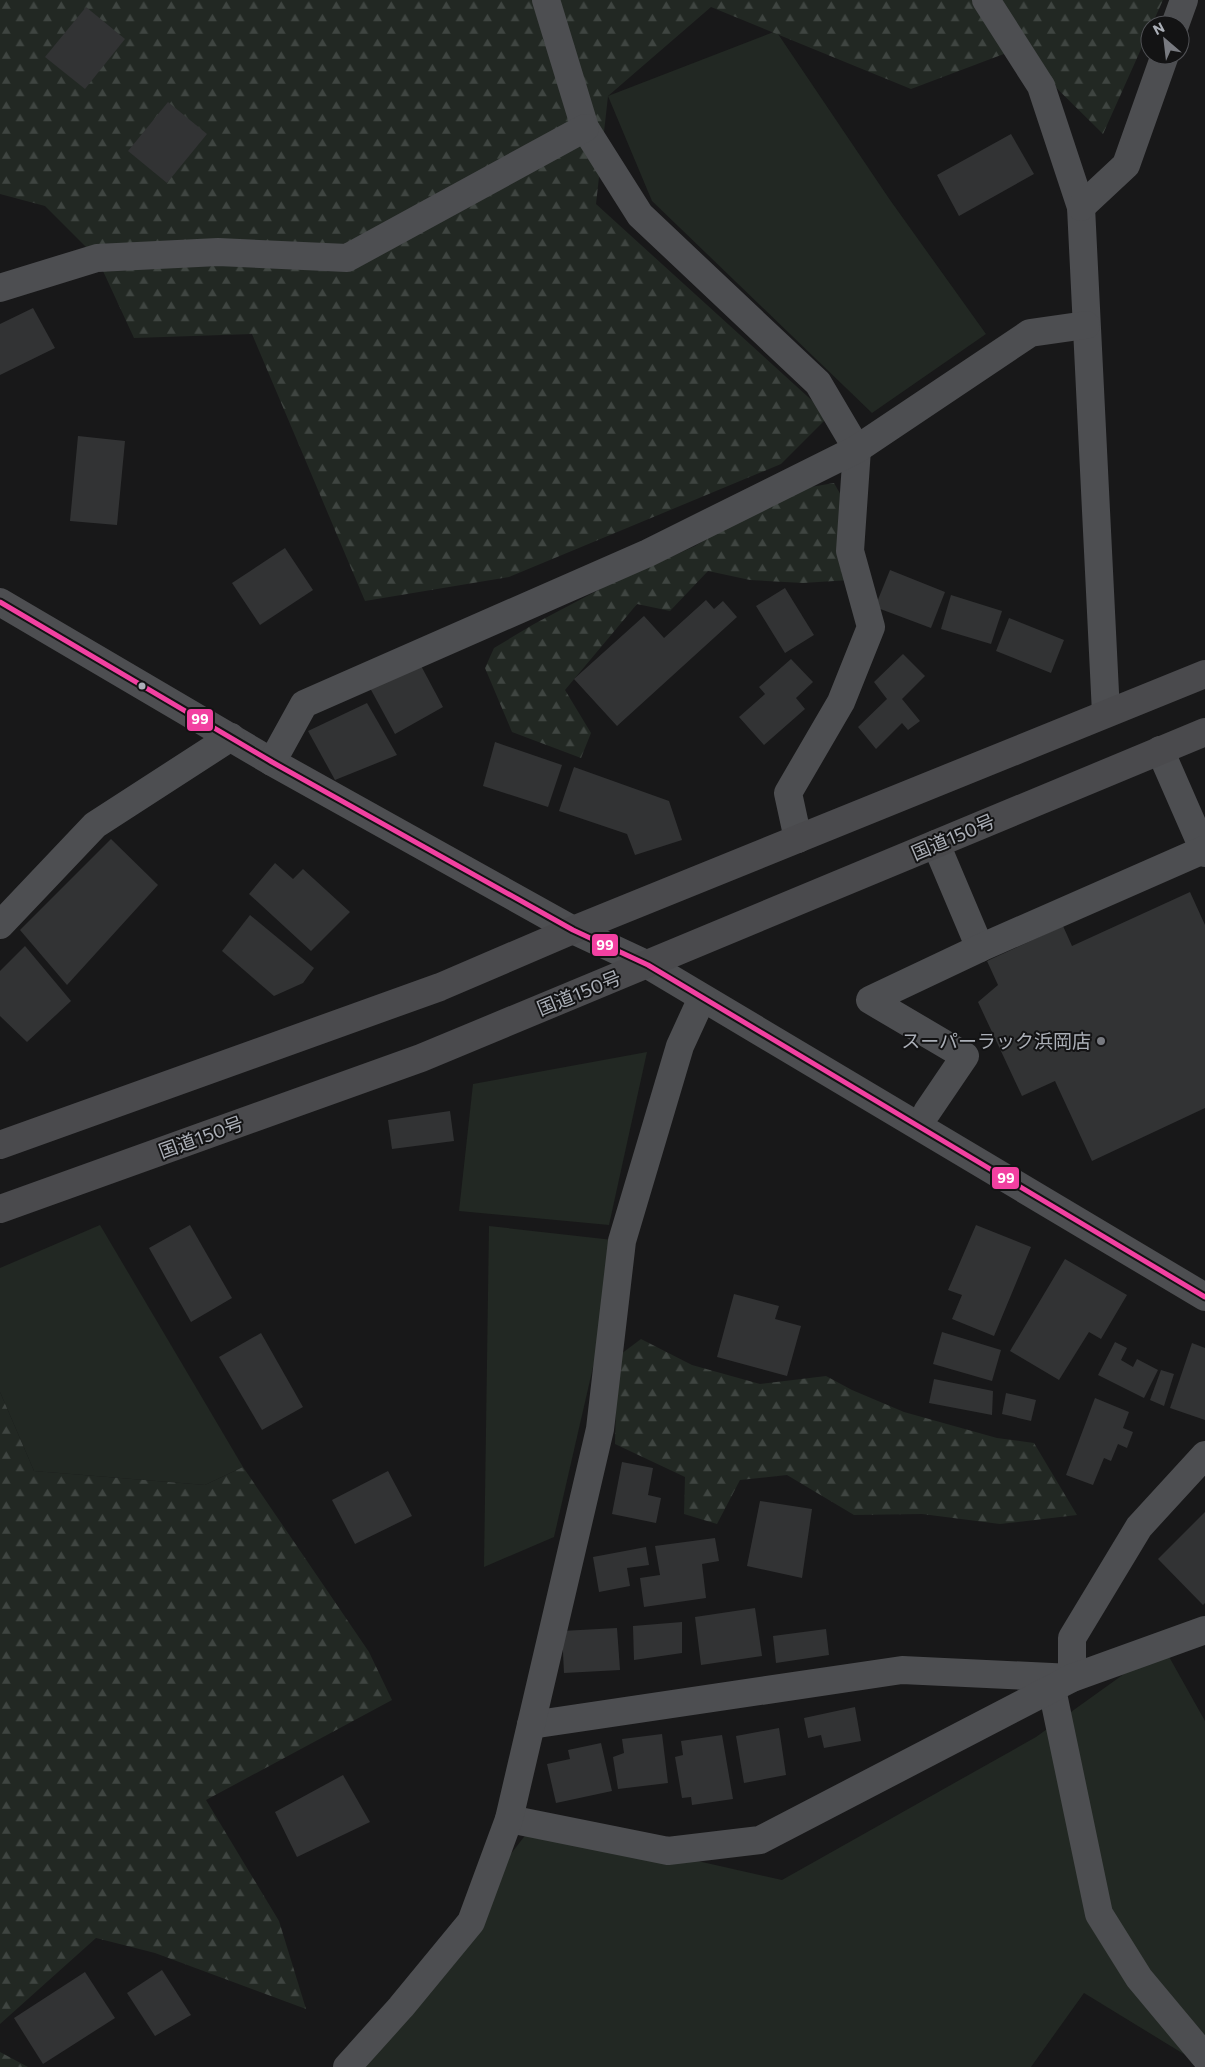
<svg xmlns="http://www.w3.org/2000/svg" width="1205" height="2067" font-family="Commissioner,'Noto Sans JP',sans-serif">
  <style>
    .grass { fill: #222823 }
    .forest { fill: url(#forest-firs) }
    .building { fill: #323334 }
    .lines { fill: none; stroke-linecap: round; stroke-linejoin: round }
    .minor { stroke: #4d4e51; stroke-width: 28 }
    .highway { stroke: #4a4a4d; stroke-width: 28 }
    .bus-1-casing { stroke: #131314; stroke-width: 9 }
    .bus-1 { stroke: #f240a1; stroke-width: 5 }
    .bus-dot { fill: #abafb7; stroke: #131314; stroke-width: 2 }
    .poi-dot { fill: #787a80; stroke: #131314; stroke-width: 2 }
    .labels { text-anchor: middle; stroke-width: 4; stroke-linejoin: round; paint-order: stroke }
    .street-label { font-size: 19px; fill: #abafb7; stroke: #131314 }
    .poi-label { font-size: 19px; fill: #abafb7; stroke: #131314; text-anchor: end }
    .line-badge { stroke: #131314; stroke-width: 2 }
    .badge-label { font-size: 14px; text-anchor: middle; font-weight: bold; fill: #fff }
  </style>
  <defs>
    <pattern id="forest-firs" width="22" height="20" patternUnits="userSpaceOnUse" patternTransform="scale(1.25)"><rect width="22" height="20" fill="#222823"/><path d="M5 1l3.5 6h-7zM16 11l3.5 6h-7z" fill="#3f4541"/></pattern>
  </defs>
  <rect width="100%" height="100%" fill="#181819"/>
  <!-- grass -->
  <g class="grass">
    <polygon points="776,31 890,200 986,334 872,413 652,201 608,96"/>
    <polygon points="647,1052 609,1225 459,1211 473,1084"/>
    <polygon points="100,1225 243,1467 205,1485 34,1471 0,1392 0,1268"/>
    <polygon points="489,1226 622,1241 554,1537 484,1567"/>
    <polygon points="1163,1646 1205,1721 1205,2067 1084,1993 1031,2067 345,2067 534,1824 782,1880 1036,1737"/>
  </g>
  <!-- forest -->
  <g class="forest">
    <polygon points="0,0 1163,0 1103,134 1017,49 911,89 711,7 608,96 596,204 829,416 781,464 509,577 365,601 252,334 134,338 97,258 45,206 0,194"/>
    <polygon points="834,483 846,504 850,580 803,583 750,580 708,571 670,611 637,604 565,690 591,733 581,758 512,732 485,668 494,648 534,624 604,587 695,546 758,508 799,489"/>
    <polygon points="641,1339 692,1365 760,1384 826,1376 852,1390 904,1412 997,1438 1034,1443 1077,1515 1000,1524 922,1514 854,1515 787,1475 740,1480 717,1524 684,1514 685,1477 615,1444 617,1357"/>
    <polygon points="0,1392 34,1471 205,1485 243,1467 369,1652 392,1700 206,1800 279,1921 306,2009 155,1953 96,1938 0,2024"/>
    <polygon points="0,2052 28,2067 0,2067"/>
  </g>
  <!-- building -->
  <g class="building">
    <polygon points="86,7 125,39 85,89 45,57"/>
    <polygon points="168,102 207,134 167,183 128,151"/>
    <polygon points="1011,134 1034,174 959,216 937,175"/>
    <polygon points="33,308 55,348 0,375 0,324"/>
    <polygon points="78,436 125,441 117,525 70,521"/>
    <polygon points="285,548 313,590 260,625 232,583"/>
    <polygon points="890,570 945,592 931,628 875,607"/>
    <polygon points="785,588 814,635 785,653 756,606"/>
    <polygon points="951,595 1002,611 991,644 941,629"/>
    <polygon points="706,600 714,609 723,601 737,617 617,726 574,679 644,616 664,638"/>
    <polygon points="1009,618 1064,640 1051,673 996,651"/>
    <polygon points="903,654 925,676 902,699 920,721 908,730 902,723 876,749 858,727 887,699 874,682"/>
    <polygon points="791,659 813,682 796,698 805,709 764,745 739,717 765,694 759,687"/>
    <polygon points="419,662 443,707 395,734 370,688"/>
    <polygon points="367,703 397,755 335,780 308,731"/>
    <polygon points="495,742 562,765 548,807 483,786"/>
    <polygon points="574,767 669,801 682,840 635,855 627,834 559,811"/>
    <polygon points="111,839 158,885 67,985 20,930"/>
    <polygon points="275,863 293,879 303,869 350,912 311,951 249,894"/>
    <polygon points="1190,892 1205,925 1205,1108 1092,1161 1055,1081 1022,1096 978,1002 998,985 987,961 1063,926 1072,946"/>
    <polygon points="250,915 314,968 303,983 274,996 222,951"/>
    <polygon points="25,946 71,1001 27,1042 0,1016 0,971"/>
    <polygon points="450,1111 454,1141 392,1149 388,1120"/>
    <polygon points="190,1225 232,1298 191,1322 149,1248"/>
    <polygon points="976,1225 1031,1247 994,1336 952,1319 962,1295 948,1290"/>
    <polygon points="1065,1259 1127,1295 1101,1339 1089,1332 1059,1380 1010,1351"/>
    <polygon points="734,1294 779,1306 775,1319 801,1326 787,1376 717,1357"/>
    <polygon points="942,1332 1001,1350 992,1381 933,1364"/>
    <polygon points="261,1333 303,1407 262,1430 219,1357"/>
    <polygon points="1115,1342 1127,1348 1121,1360 1133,1367 1137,1359 1158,1370 1144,1398 1098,1375"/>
    <polygon points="1192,1343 1205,1348 1205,1420 1170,1408"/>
    <polygon points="1161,1370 1174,1374 1164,1406 1150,1400"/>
    <polygon points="934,1379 993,1391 992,1415 929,1403"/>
    <polygon points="1006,1393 1036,1400 1031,1421 1002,1414"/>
    <polygon points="1095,1398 1129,1412 1123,1428 1133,1432 1127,1448 1118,1444 1111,1461 1104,1458 1093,1485 1066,1475"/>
    <polygon points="622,1462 653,1468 648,1495 661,1498 656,1523 612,1514"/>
    <polygon points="388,1471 412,1516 355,1544 332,1500"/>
    <polygon points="760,1501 812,1509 802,1578 747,1566"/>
    <polygon points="1205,1512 1205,1603 1203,1605 1158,1559"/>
    <polygon points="715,1538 719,1561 702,1564 706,1598 644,1607 640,1578 660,1575 655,1546"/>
    <polygon points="646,1547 649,1565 627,1568 630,1586 599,1592 593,1557"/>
    <polygon points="755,1608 762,1656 701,1665 695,1617"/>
    <polygon points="682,1622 682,1653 634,1660 633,1626"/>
    <polygon points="617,1628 620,1670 564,1673 562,1631"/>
    <polygon points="826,1629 829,1655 776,1663 773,1636"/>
    <polygon points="855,1707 861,1741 824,1748 821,1735 808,1738 804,1718"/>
    <polygon points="779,1728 786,1775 744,1783 736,1736"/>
    <polygon points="662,1734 668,1783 618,1789 613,1757 624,1753 622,1739"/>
    <polygon points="722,1735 733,1799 692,1805 691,1797 682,1798 675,1757 683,1755 681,1741"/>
    <polygon points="601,1743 612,1791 556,1803 547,1764 570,1759 568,1750"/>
    <polygon points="343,1775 370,1822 297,1857 275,1812"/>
    <polygon points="162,1970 191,2015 155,2036 127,1993"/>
    <polygon points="85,1972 115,2018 43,2064 14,2018"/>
  </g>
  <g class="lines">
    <!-- minor -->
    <g class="minor">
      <polyline points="546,0 585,128 640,215 818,383 857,449 850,551 871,627 841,702 788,793 798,839"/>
      <polyline points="986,0 1041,86 1081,207 1106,713"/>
      <polyline points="1175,25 1184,0"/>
      <polyline points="1081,207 1126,165 1165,55"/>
      <polyline points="0,288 97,258 218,252 347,258 585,128"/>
      <polyline points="0,602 272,762 573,930 648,965 1205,1297"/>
      <polyline points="1160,750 1205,853"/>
      <polyline points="272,762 304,704 648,553 857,449 1030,333 1086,325"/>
      <polyline points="936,844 980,948"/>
      <polyline points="0,925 95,825 231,737"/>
      <polyline points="927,1112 965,1056 870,1000 980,948 1203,850"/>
      <polyline points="1052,1689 1099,1914 1139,1978 1205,2057"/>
      <polyline points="531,1725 902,1670 1072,1678 1072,1638 1139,1527 1205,1455"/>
      <polyline points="509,1819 668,1851 760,1840 1072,1678 1205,1630"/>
      <polyline points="347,2067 401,2007 471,1922 509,1819 600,1429 622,1241 680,1046 702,998"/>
    </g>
    <!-- highway -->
    <g class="highway">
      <polyline points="0,1145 440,987 573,930 1205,674"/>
      <polyline points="0,1209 421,1058 1205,732"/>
    </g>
    <defs>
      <polyline id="bus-1" points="0,602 272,762 573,930 648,965 1205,1297"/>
    </defs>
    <!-- bus-1 casing -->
    <use href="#bus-1" class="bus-1-casing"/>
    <!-- bus-1 -->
    <use href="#bus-1" class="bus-1"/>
  </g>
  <!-- markers -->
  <circle class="bus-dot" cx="142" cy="686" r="4.5"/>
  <circle class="poi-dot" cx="1101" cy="1041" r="5"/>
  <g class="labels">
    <!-- street labels -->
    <g class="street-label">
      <text transform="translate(953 837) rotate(-23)" y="7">国道150号</text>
      <text transform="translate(579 993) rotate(-22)" y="7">国道150号</text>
      <text transform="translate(201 1137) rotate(-20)" y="7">国道150号</text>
    </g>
    <!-- poi labels -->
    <g class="poi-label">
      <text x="1091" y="1048">スーパーラック浜岡店</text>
    </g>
  </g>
  <g class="line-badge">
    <rect x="186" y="708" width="28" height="24" rx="5" fill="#f240a1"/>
    <rect x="591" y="933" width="28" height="24" rx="5" fill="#f240a1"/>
    <rect x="991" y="1166" width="29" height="24" rx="5" fill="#f240a1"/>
  </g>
  <g class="badge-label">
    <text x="200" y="724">99</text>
    <text x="605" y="950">99</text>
    <text x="1006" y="1183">99</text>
  </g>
  <!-- north arrow -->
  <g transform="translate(1165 40) rotate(332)"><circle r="24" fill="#131314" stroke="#505155"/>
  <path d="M0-4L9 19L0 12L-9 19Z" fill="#787a80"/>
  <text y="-8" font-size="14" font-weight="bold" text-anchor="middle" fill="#abafb7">N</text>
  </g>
</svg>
